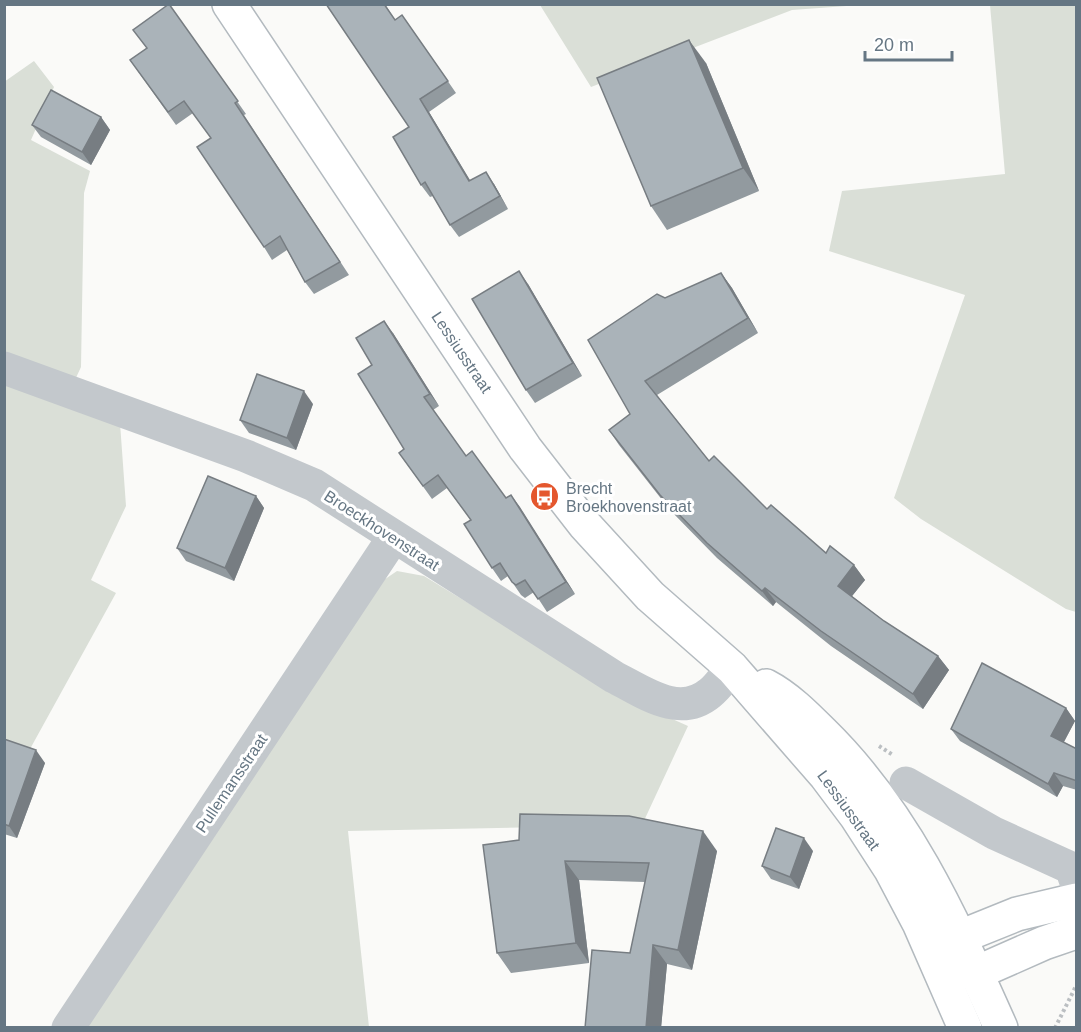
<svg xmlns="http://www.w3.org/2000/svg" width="1081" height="1032" font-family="Arial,sans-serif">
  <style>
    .green { fill: #dadfd7 }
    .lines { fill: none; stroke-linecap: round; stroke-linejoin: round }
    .secondary-casing { stroke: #b3babf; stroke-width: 36 }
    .path { stroke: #bbbfc2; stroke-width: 4; stroke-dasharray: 3 3; stroke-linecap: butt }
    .minor { stroke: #c3c8cc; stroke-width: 33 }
    .secondary { stroke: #fff; stroke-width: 33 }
    .wall { fill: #929a9f }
    .shaded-wall { fill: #777d82 }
    .building { fill: #aab3b9; stroke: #777d82; stroke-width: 1.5 }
    .labels { text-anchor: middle; stroke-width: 6; stroke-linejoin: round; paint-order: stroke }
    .street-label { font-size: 16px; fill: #657683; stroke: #fff }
    .poi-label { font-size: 16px; fill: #657683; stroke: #fff; text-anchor: start }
  </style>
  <rect width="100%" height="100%" fill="#fafaf8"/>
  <!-- green -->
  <g class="green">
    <polygon points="540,5 860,5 792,10 591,87"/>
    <polygon points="990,5 1076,5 1076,612 1066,609 921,519 894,498 965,295 829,251 842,191 1005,174"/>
    <polygon points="34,61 54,87 31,140 90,171 84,193 81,367 74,382 5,356 4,82"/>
    <polygon points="5,384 120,423 126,506 91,580 116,593 30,749 5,741"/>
    <polygon points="397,571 424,576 621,696 688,726 642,825 348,831 369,1027 81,1028 372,588"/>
  </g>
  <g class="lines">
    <defs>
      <g id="secondary">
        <polyline points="229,4 525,448 584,524 650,596 732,668 826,776 856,816 891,870 919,923 965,1028"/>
        <path d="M766,686C787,697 805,715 822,732C907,815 953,921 1001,1028"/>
        <polyline points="948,957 960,937 1017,914 1076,900"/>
        <polyline points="955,970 976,973 1044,943 1076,932"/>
      </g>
    </defs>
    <!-- secondary casing -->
    <use href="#secondary" class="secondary-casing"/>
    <!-- path -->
    <g class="path">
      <polyline points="879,746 893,755"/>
      <polyline points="1055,1028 1076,986"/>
    </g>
    <!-- minor -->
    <g class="minor">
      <path d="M4,368L246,456L314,485L614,677C644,692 679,719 710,693C718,687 725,676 732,668"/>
      <polyline points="906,783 994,833 1071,868 1076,882"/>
      <polyline points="68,1028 393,538"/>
    </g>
    <!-- secondary -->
    <use href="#secondary" class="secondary"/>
  </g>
  <!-- wall -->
  <g class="wall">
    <polygon points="169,4 246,114 244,115 349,275 314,294 305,282 287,250 272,260 264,247 211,138 193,113 176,125 130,60 147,48"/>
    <polygon points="326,4 385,4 395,20 402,15 456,93 429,112 470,180 494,184 508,209 459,237 450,225 433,196 430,197 421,185 409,127"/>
    <polygon points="706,63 759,191 667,230 651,206"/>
    <polygon points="101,117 110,130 91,165 41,137 32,125"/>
    <polygon points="721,273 732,288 758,333 657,395 709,461 767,509 826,553 854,565 865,580 852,596 884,621 938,656 949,670 923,709 831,646 776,602 773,606 717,558 670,510 619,445 609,430 630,414 665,298"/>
    <polygon points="528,284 582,376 535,403 526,390"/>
    <polygon points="393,333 439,406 433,410 466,456 506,498 511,495 575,594 547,612 534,592 525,598 521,595 508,576 501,581 492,568 471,520 447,488 432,499 399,453 404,449 372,365"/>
    <polygon points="313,404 296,450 249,433 240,420"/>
    <polygon points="256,496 264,508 234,581 186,561 177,548"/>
    <polygon points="1066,708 1075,721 1064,742 1077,749 1077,790 1063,786 1057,797 960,741 951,729"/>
    <polygon points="4,739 45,763 17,838 4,834"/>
    <polygon points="483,845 717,851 692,970 667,964 661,1028 585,1028 630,953 645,882 579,880 589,963 511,973 497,953"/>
    <polygon points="813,851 799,889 771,879 762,866"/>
  </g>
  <!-- shaded-wall -->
  <g class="shaded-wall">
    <polygon points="689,40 706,63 759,191 743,168"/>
    <polygon points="420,99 429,112 478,194 469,181"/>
    <polygon points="101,117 110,130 91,165 82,152"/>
    <polygon points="486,172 494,184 508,209 500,196"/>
    <polygon points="519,271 528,284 582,376 573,363"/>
    <polygon points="721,273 732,288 758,333 748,318"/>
    <polygon points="384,321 393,333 439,406 430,394"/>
    <polygon points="304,391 313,404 296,450 287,438"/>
    <polygon points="511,495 520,507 575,594 566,582"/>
    <polygon points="256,496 264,508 234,581 225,568"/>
    <polygon points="854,565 865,580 848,601 838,586"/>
    <polygon points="765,588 776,602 773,606 762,591"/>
    <polygon points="938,656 949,670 923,709 913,694"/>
    <polygon points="1066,708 1075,721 1060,749 1051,736"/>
    <polygon points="36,750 45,763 17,838 9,826"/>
    <polygon points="1054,773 1063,786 1057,797 1048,784"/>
    <polygon points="703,831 717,851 692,970 678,950"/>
    <polygon points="804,838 813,851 799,889 790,877"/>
    <polygon points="565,861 579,880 589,963 576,943"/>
    <polygon points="653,945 667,964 661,1028 646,1028"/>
  </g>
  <!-- building -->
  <g class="building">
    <polygon points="169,4 238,101 235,103 340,262 305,282 280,236 264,247 197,147 211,138 184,101 168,112 130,60 147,48 133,30"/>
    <polygon points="326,4 384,4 395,20 402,15 448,81 420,99 469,181 486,172 500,196 450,225 425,182 421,185 393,137 409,127"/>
    <polygon points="689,40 743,168 651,206 597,78"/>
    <polygon points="51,90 101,117 82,152 32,125"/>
    <polygon points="519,271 573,363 526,390 472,299"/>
    <polygon points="721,273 748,318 645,381 709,461 714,456 767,509 771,505 826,553 830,546 854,565 838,586 884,621 938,656 913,694 821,631 765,588 762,591 707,543 660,495 609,430 630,414 588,340 657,294 665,298"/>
    <polygon points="384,321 430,394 424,397 466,456 472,451 506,498 511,495 566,582 538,599 525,580 516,585 512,582 500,563 492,568 464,524 471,520 438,475 423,486 399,453 404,449 358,374 372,365 356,338"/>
    <polygon points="257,374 304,391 287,438 240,420"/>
    <polygon points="208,476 256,496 225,568 177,548"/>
    <polygon points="982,663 1066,708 1051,736 1077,749 1077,781 1054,773 1048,784 951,729"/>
    <polygon points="4,739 36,750 9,826 4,824"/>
    <polygon points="520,814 629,816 703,831 678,950 653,945 646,1028 585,1028 592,950 630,953 649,863 565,861 576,943 497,953 483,845 519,840"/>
    <polygon points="776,828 804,838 790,877 762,866"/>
  </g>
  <!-- icons -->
  <defs>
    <symbol id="bus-disc" viewBox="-11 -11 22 22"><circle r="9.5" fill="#e4572e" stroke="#fff"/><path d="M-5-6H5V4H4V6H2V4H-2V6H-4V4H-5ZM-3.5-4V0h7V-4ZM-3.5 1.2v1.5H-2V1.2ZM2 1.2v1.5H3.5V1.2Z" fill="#fff"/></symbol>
  </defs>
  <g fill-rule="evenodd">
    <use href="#bus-disc" x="528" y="480" width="33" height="33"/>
  </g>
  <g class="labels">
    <!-- street labels -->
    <g class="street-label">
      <text transform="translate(462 352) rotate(56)" y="6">Lessiusstraat</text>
      <text transform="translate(382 530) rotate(33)" y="6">Broeckhovenstraat</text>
      <text transform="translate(231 783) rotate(-56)" y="6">Pullemansstraat</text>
      <text transform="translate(849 810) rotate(54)" y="6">Lessiusstraat</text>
    </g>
    <!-- poi labels -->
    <g class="poi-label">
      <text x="566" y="494">Brecht<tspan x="566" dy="18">Broekhovenstraat</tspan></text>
    </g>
  </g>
  <!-- border -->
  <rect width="1081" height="1032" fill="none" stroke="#657683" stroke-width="12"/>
  <!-- scale -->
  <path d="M865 51v9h87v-9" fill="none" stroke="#657683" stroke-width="3"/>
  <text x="874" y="51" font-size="18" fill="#657683" stroke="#ffffff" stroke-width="4.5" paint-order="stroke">20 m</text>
</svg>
